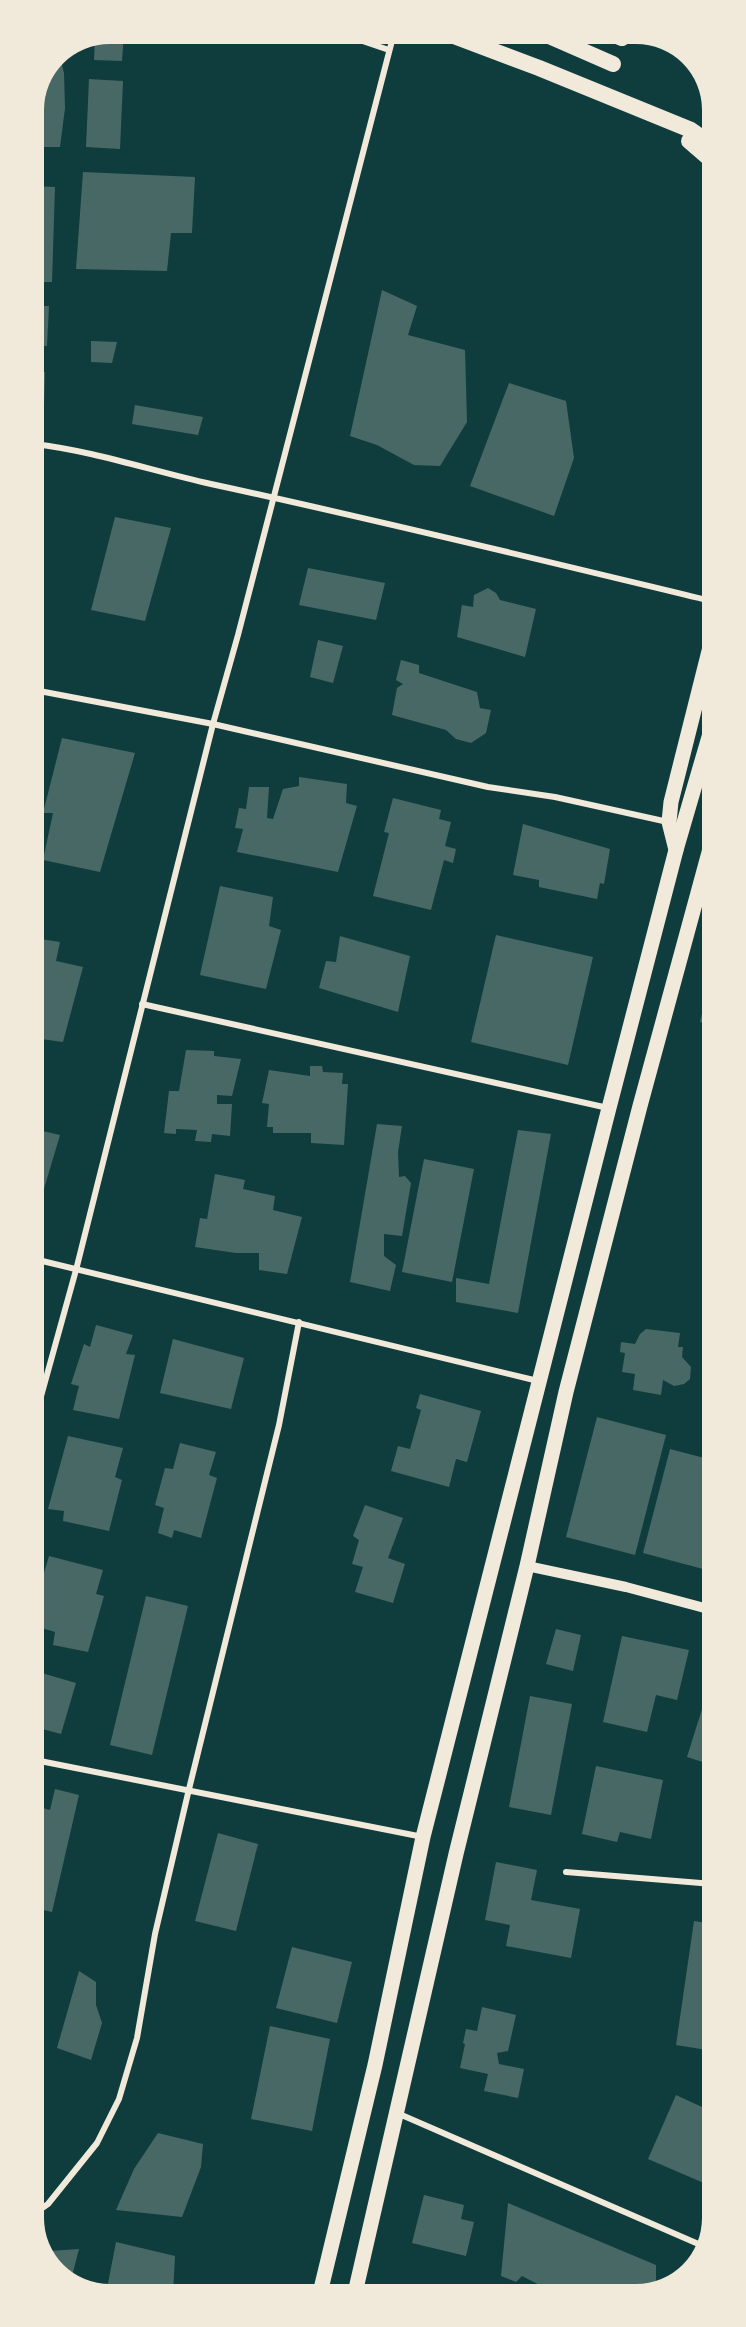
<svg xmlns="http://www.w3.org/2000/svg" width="746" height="2327" font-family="'Alegreya Sans',sans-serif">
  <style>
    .building { fill: #486865 }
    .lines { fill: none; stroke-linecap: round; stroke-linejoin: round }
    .minor { stroke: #f1e9da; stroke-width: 6 }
    .tertiary { stroke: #f1e9da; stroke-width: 10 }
    .primary { stroke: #f1e9da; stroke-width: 15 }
    .trunk { stroke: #f1e9da; stroke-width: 16 }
  </style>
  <rect width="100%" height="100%" fill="#0f3d3e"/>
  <!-- building -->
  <g class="building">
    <polygon points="109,33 124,33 122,61 94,60 95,39"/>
    <polygon points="59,54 64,73 65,108 60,147 33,147 33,105 56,55"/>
    <polygon points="89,79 123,81 120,149 86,147"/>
    <polygon points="83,172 195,177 192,233 171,233 167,271 76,269"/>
    <polygon points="33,186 55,187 52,282 33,282"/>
    <polygon points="382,290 417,306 408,335 465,350 467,422 440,466 414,465 377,445 350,436"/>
    <polygon points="33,306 49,306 47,346 33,345"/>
    <polygon points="91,341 117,342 112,363 91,362"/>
    <polygon points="33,372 45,372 44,404 33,404"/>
    <polygon points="509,383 566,401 574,458 554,516 470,486"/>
    <polygon points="135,405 203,417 198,435 132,424"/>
    <polygon points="115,517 171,528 145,621 91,610"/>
    <polygon points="308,568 385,583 376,620 299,605"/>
    <polygon points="488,588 496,593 500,600 536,609 525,657 457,637 462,605 473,607 474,595"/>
    <polygon points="318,640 343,646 333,683 310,677"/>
    <polygon points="401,660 419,665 419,673 477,692 480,708 491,710 486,733 471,743 456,739 446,730 392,715 397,688 403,684 396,680"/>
    <polygon points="62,738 135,753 100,872 43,860 53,813 43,813"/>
    <polygon points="299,777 347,784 346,803 357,806 338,872 237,852 243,829 235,828 239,808 246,809 249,787 269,787 267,818 273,819 283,789 299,786"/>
    <polygon points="393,798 441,810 439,819 451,822 445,846 456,849 453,863 444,860 431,910 373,896 389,833 384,832"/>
    <polygon points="523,824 610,849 604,884 600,883 597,899 539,887 539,880 513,875"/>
    <polygon points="220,886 273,897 269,926 281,930 266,989 200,975"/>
    <polygon points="496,935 593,957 568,1065 471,1042"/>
    <polygon points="340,936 410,956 398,1012 319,988 326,961 336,962"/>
    <polygon points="34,938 60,942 56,961 83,967 63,1042 34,1038"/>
    <polygon points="707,994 712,995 712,1025 700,1022"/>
    <polygon points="186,1050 214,1051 214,1056 241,1059 232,1096 217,1095 217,1104 232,1104 230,1136 212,1134 211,1142 195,1141 197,1130 176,1129 176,1134 164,1133 169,1091 179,1091"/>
    <polygon points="310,1066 322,1066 323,1072 343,1073 342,1084 348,1084 344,1145 311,1143 311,1133 273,1133 273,1127 267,1127 269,1104 262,1103 269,1070 310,1076"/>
    <polygon points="377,1124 402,1126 398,1152 399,1177 405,1176 411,1183 402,1236 384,1234 384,1256 396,1265 390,1291 350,1282"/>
    <polygon points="34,1129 60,1135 35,1219 34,1219"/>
    <polygon points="518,1130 551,1134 518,1313 456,1302 456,1278 489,1284"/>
    <polygon points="424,1159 474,1169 452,1282 402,1272"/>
    <polygon points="215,1174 245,1180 243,1189 275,1196 273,1210 302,1217 287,1274 259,1270 259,1253 236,1253 195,1247 200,1218 207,1219"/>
    <polygon points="96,1325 133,1335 126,1354 135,1355 119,1419 73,1410 79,1386 71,1384 84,1344 90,1347"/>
    <polygon points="646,1329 680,1333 678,1347 683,1347 682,1357 691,1367 690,1379 684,1384 674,1386 663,1380 661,1395 633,1390 635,1374 622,1372 625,1353 620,1352 621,1342 635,1344 640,1334"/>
    <polygon points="173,1339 244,1358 231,1409 160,1393"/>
    <polygon points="420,1394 481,1411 467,1462 456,1459 449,1487 391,1471 398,1446 410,1449 421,1410 416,1408"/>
    <polygon points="597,1417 666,1435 635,1555 566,1537"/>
    <polygon points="68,1436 123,1448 115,1477 122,1480 109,1531 63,1521 64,1511 48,1509"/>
    <polygon points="180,1443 216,1452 209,1475 217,1478 201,1538 174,1530 172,1538 158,1533 164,1508 155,1505 165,1468 173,1469"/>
    <polygon points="670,1449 712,1460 712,1532 703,1569 643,1553"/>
    <polygon points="365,1505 403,1518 388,1558 405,1564 393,1603 355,1592 363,1567 352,1564 359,1540 353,1536"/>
    <polygon points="49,1556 103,1570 96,1594 104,1596 88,1652 53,1645 55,1632 35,1626 35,1603"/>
    <polygon points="146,1596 188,1606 152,1755 110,1745"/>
    <polygon points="556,1629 581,1635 573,1671 546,1664"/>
    <polygon points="622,1636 689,1650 677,1700 656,1695 647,1732 603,1722"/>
    <polygon points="35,1671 76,1683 61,1734 35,1727"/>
    <polygon points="708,1690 712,1692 712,1765 687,1757"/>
    <polygon points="530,1696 572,1704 551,1815 509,1807"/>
    <polygon points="596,1766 663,1780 651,1839 620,1832 617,1842 582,1834"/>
    <polygon points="55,1789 79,1795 52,1912 35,1908 35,1806 50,1810"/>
    <polygon points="218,1833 258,1844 236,1931 195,1921"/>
    <polygon points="496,1862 537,1870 531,1900 580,1909 571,1958 506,1946 510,1925 485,1920"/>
    <polygon points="694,1921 713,1924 713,2051 676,2045"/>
    <polygon points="292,1947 352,1962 337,2023 276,2008"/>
    <polygon points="79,1971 96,1982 96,2005 102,2023 91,2060 57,2048"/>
    <polygon points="482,2007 516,2015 508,2051 497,2053 499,2064 524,2069 518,2098 484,2091 488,2074 460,2068 465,2044 463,2043 466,2029 477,2031"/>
    <polygon points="270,2026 330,2039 312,2131 251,2119"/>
    <polygon points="676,2095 702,2107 707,2097 713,2099 713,2187 648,2159"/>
    <polygon points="158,2133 203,2144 201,2167 182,2217 116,2210 134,2169"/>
    <polygon points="424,2195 464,2205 461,2219 474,2222 466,2256 412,2243"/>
    <polygon points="508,2203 656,2265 656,2289 649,2292 618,2292 608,2285 604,2292 571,2292 565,2290 564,2292 553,2292 522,2276 516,2282 501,2276"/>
    <polygon points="116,2242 175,2256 173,2294 106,2294"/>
    <polygon points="79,2249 71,2280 59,2275 46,2255 50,2251"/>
  </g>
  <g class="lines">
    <!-- minor -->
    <g class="minor">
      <polyline points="339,33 389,50"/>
      <path d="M34,444C94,451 152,471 211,484C378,520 545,561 711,601"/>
      <polyline points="34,690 213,724 488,787 555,797 668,822"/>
      <polyline points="142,1004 608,1108"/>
      <polyline points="34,1259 538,1381"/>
      <polyline points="35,1418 76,1270 213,724 238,635 394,33"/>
      <polyline points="35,1760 423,1837"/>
      <polyline points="566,1872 713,1884"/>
      <polyline points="397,2113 703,2246"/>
      <polyline points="35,2213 48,2204 97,2143 119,2099 137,2038 155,1934 189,1789 279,1425 299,1322"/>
    </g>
    <!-- tertiary -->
    <polyline class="tertiary" points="527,1566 626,1587 712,1610"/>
    <!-- primary -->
    <g class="primary">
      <polyline points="676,850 669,822 671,802 711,643"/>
      <polyline points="320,2293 375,2065 423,1837 609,1108 676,850 711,730"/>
      <polyline points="355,2293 456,1854 527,1566 566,1392 640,1106 711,845"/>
    </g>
    <!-- trunk -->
    <g class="trunk">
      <polyline points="446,33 539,68 691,130 711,144"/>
      <polyline points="542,33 613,64"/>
      <polyline points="610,33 622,38"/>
      <polyline points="689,141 711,160"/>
    </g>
  </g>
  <!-- crop -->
  <path d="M0 0H746V2327H0ZM110 44H636A66 66 0 0 1 702 110V2218A66 66 0 0 1 636 2284H110A66 66 0 0 1 44 2218V110A66 66 0 0 1 110 44Z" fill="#f1e9da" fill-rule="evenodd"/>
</svg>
